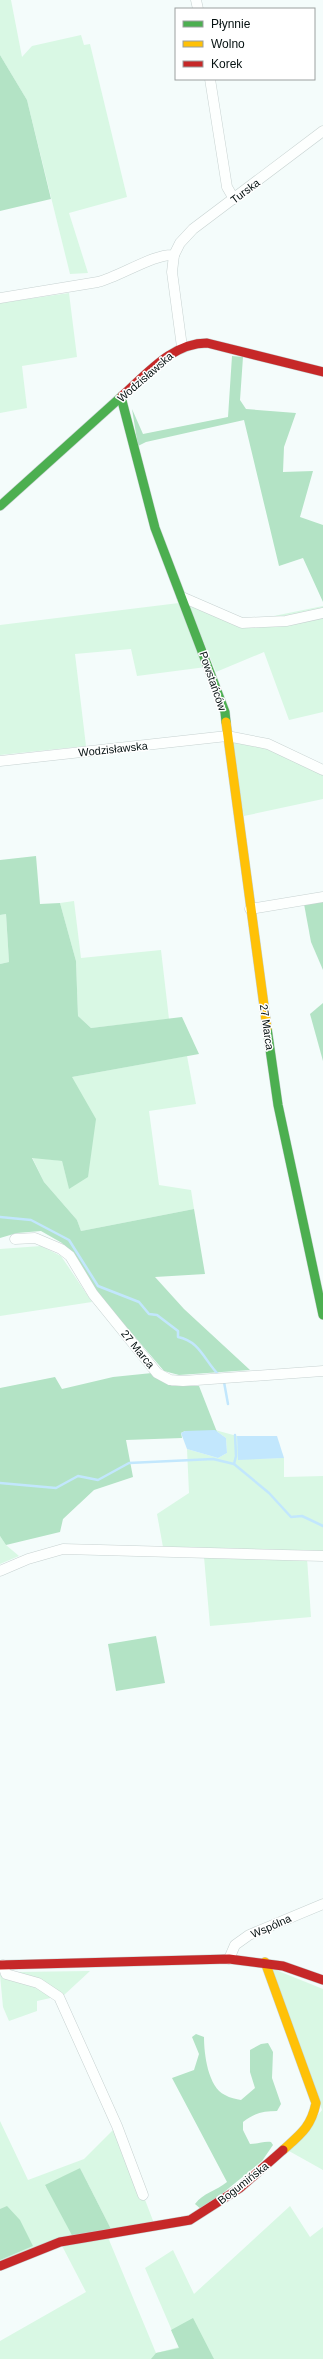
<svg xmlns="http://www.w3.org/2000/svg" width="323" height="2359" font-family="Arial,sans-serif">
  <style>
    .green { fill: #d9f8e4 }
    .forest { fill: #b3e3c5 }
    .water { fill: #c2e7fd }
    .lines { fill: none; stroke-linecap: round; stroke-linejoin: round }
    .stream { stroke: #c2e7fd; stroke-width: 2.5 }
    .street-casing { stroke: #c7d2d1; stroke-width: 11 }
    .fast-casing { stroke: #c7d2d1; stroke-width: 10 }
    .slow-casing { stroke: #c7d2d1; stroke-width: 10 }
    .jam-casing { stroke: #c7d2d1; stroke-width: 10 }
    .street { stroke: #fdfffe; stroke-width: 10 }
    .fast { stroke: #4caf50; stroke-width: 9 }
    .slow { stroke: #ffc107; stroke-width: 9 }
    .jam { stroke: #c62828; stroke-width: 9 }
    .labels { text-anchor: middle; stroke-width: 3; stroke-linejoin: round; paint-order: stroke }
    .street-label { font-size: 11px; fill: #051111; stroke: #fff }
  </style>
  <rect width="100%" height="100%" fill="#f4fcfb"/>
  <!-- green -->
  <g class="green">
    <polygon points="0,0 11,0 22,57 32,46 81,35 84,45 90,44 127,197 69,213 88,273 70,274 27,100 0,55"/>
    <polygon points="69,293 77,357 22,366 27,408 0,413 0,303"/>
    <polygon points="186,599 249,621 323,606 323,712 289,720 264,652 216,672"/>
    <polygon points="179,603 206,667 137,676 131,649 75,654 86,746 0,755 0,625"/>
    <polygon points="229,738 248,740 323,774 323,799 244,816"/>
    <polygon points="74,901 81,958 161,950 169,1019 91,1028 78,1016 76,961 60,903"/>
    <polygon points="6,914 9,962 0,964 0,915"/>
    <polygon points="187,1056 196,1104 149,1111 159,1185 191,1190 194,1209 81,1231 77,1220 44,1182 32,1157 62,1161 69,1188 72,1077"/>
    <polygon points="41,1246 61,1256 92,1302 0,1316 0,1249"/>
    <polygon points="215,1430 237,1436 239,1459 284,1458 284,1477 323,1476 323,1553 163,1547 157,1514 189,1493 187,1449 218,1458 227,1453 226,1438"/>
    <polygon points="0,1536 6,1545 19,1556 0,1564"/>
    <polygon points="204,1557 307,1558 311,1617 210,1626"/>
    <polygon points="271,1968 323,1989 323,2170 289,2151 322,2110"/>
    <polygon points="90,1971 64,1995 37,2001 37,2011 9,2021 3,2007 0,1975 15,1972"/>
    <polygon points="0,2121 28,2180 84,2159 117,2126 155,2226 113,2233 80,2168 45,2186 107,2235 156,2353 179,2347 145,2268 173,2250 194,2294 290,2206 310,2237 323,2227 323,2359 0,2359 0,2341 86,2292 60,2242 0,2266"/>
  </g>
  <!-- forest -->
  <g class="forest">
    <polygon points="0,55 27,100 51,199 0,211"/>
    <polygon points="232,356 243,357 240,400 246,409 296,413 284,447 283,472 313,471 300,517 323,525 323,602 303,558 279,566 244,420 146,442 138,446 132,409 143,434 228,417"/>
    <polygon points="36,856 40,904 60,903 76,961 78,1016 91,1028 182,1017 199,1054 72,1077 96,1119 88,1177 69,1189 62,1161 32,1158 44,1182 77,1220 81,1231 194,1209 205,1274 155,1277 184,1309 250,1370 179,1375 164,1371 100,1296 62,1243 41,1231 17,1233 0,1238 0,964 9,962 6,914 0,915 0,860"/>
    <polygon points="323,901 323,970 311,942 304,904"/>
    <polygon points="323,1003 323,1061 310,1014"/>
    <polygon points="152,1373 172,1386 199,1386 217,1432 185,1431 181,1433 182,1438 126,1440 133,1477 94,1490 63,1519 60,1532 6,1545 0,1536 0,1388 55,1377 62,1389 113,1377"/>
    <polygon points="156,1636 165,1683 116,1691 108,1644"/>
    <path d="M196,2034L204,2037C204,2054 208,2087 225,2095C230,2098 236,2099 241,2100L255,2088L250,2072V2050L261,2044L268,2043L273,2052L272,2078L281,2104L277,2111C264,2111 254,2113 243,2122V2130L250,2144C258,2144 264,2141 271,2142L273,2145L262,2161L202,2210L195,2204C203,2193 216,2191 227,2182L172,2078L194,2070L199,2054L192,2037Z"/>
    <polygon points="80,2168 113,2233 74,2239 45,2185"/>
    <polygon points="7,2206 20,2220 33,2246 0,2260 0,2209"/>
    <polygon points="193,2318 214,2359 151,2359 156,2353 179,2348 171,2330"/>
  </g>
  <!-- water -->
  <g class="water">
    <polygon points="215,1430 226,1438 227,1453 218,1458 187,1449 181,1433 185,1431"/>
    <polygon points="237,1436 277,1436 284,1458 238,1460"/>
  </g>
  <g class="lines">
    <!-- stream -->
    <g class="stream">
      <path d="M0,1217L31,1220L69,1240L98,1286L139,1302L149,1314L157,1315L178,1331V1337C200,1341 205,1362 219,1375"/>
      <polyline points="224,1382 228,1404"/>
      <polyline points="234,1464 236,1456 235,1435"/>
      <polyline points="0,1483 56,1488 78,1476 98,1480 129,1463 213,1459 234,1464 269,1493 291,1517 302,1516 323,1526"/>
    </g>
    <defs>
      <g id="street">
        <polyline points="196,0 198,9"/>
        <polyline points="210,79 227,187 234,199"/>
        <polyline points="174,255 172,272 182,347"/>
        <path d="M0,298L98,282C119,277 155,253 174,255L180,243L193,229L323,131"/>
        <polyline points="182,597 242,623 286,621 323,613"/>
        <polyline points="0,761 227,736 268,744 323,770"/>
        <polyline points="250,909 323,897"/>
        <polyline points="15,1239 35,1238 61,1249 70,1256 93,1294 157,1373 170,1380 183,1381 323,1371"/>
        <polyline points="0,1571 28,1559 63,1549 323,1556"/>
        <polyline points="229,1959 235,1945 249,1935 323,1904"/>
        <polyline points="3,1965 6,1974 38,1983 59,1997 117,2126 143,2195"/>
      </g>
      <g id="fast">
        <polyline points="121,397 155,528 225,712 226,722"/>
        <polyline points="0,506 122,396"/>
        <polyline points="267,1028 278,1105 323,1315"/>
      </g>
      <g id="slow">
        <polyline points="226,722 267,1028"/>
        <path d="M265,1962L316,2103C311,2127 301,2134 283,2150"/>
      </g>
      <g id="jam">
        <path d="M122,396C147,374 172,343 207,343L323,372"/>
        <polyline points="0,1965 229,1959 283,1966 323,1980"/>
        <polyline points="0,2266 60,2242 190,2220 240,2188 283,2150"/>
      </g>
    </defs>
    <!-- street casing -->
    <use href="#street" class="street-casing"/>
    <!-- fast casing -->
    <use href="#fast" class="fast-casing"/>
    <!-- slow casing -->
    <use href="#slow" class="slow-casing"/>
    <!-- jam casing -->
    <use href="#jam" class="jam-casing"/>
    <!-- street -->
    <use href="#street" class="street"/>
    <!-- fast -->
    <use href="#fast" class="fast"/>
    <!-- slow -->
    <use href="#slow" class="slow"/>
    <!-- jam -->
    <use href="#jam" class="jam"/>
  </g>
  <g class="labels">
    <!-- street labels -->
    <g class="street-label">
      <text transform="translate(245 191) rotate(-37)" y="4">Turska</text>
      <text transform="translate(145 377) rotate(-41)" y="4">Wodzisławska</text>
      <text transform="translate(213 681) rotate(71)" y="4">Powstańców</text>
      <text transform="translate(113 749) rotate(-6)" y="4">Wodzisławska</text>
      <text transform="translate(267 1027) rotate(82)" y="4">27 Marca</text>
      <text transform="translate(138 1349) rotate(51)" y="4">27 Marca</text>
      <text transform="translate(271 1926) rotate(-24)" y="4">Wspólna</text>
      <text transform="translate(243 2183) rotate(-38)" y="4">Bogumińska</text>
    </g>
  </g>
  <!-- legend -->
  <rect x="175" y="8" width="140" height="72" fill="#ffffff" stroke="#9ba0a0"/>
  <rect x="183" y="21" width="20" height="6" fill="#4caf50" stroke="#9ba0a0"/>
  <text x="211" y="28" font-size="12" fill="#051111">Płynnie</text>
  <rect x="183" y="41" width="20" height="6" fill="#ffc107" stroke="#9ba0a0"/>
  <text x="211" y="48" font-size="12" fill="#051111">Wolno</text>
  <rect x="183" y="61" width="20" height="6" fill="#c62828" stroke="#9ba0a0"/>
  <text x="211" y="68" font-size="12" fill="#051111">Korek</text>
</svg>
